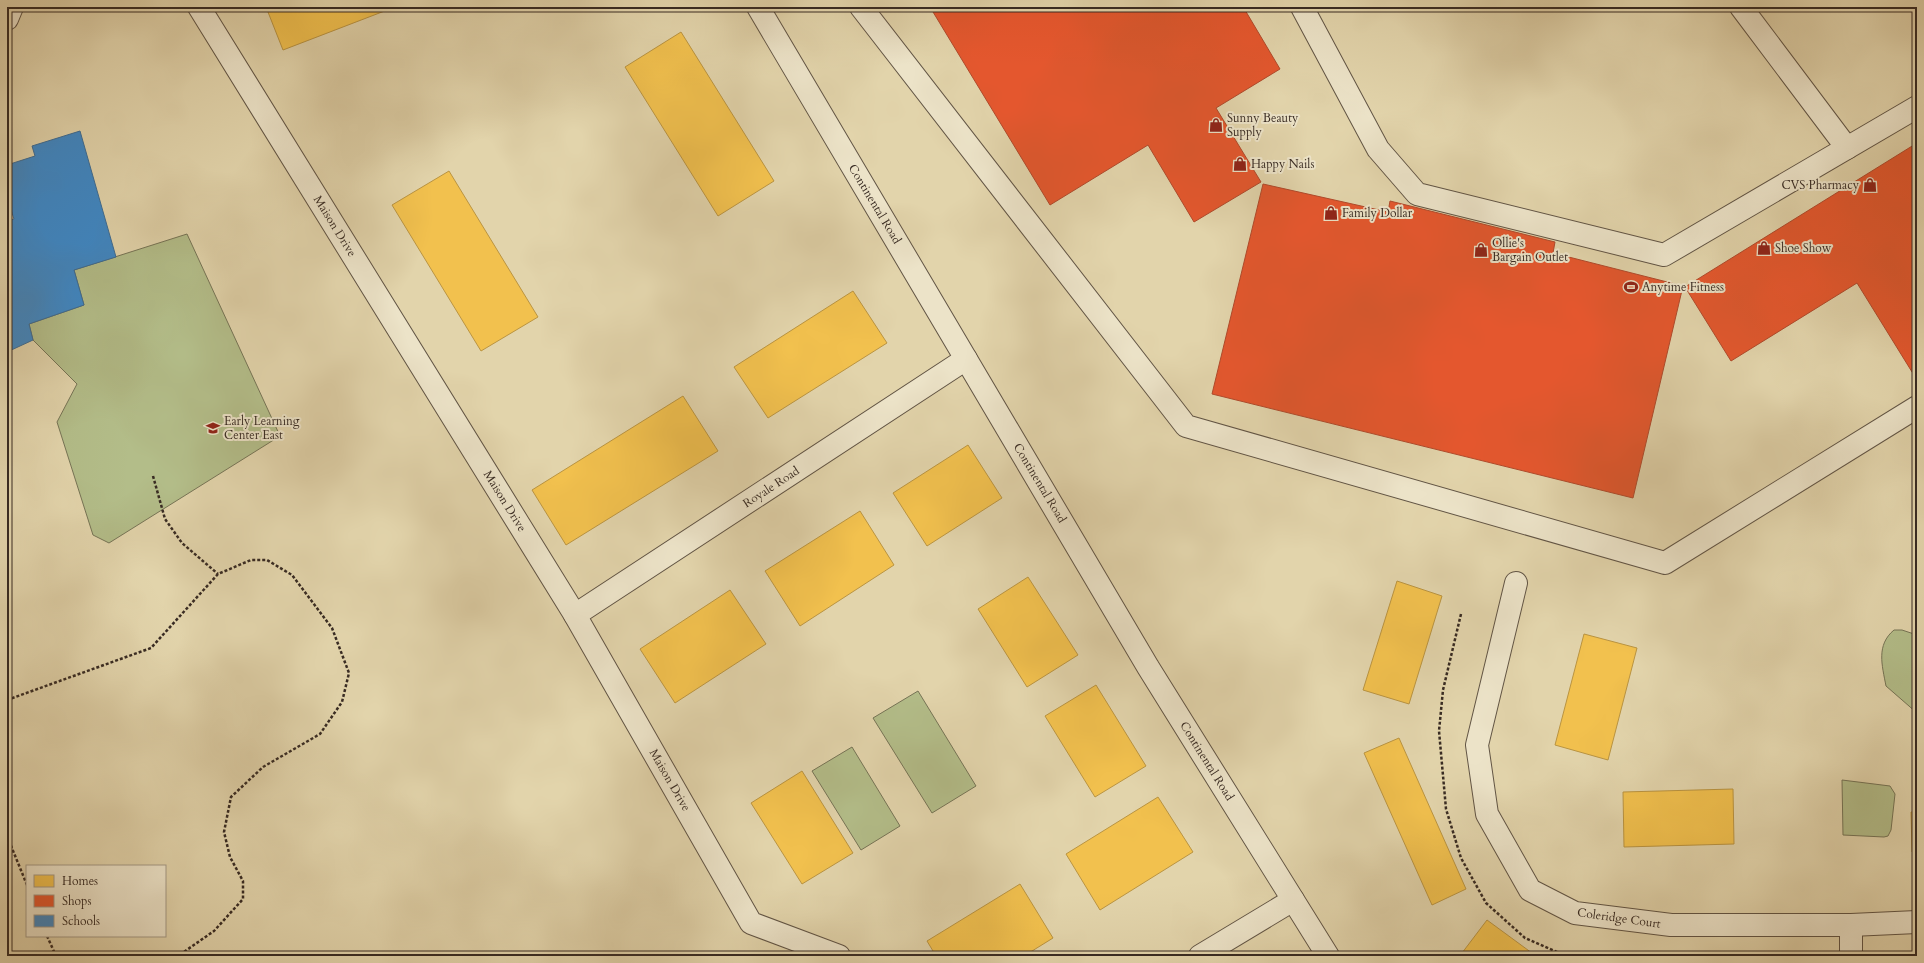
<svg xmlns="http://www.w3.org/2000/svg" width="1924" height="963" font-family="Cardo,serif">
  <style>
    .green { fill: #b3bd89; stroke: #767456 }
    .homes { fill: #f2c14e; stroke: #ba9441 }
    .shops { fill: #e4572e; stroke: #b04a2b }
    .schools { fill: #3f88c5; stroke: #3d6c94 }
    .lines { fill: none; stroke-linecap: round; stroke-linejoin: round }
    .minor-casing { stroke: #625545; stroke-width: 24 }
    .path { stroke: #382b23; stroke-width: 2.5; stroke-dasharray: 3 2; stroke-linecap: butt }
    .minor { stroke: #ece3c8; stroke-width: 22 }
    .labels { text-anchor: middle; stroke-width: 4; stroke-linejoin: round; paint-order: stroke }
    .poi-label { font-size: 12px; fill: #382b23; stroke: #ece3c8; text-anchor: start }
    .street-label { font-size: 12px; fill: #382b23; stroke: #ece3c8 }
  </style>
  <rect width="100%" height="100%" fill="#e2d4ab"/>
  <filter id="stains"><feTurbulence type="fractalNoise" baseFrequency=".005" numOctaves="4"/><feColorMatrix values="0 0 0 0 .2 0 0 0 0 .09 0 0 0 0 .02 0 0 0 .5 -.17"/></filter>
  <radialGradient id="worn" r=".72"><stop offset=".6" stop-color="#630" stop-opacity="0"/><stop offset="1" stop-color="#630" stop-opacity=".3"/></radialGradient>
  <!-- green -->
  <g class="green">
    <polygon points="187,234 280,436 109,543 93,535 57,422 77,384 33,340 29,324 84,305 74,270"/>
    <path d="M1894,630H1902L1917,635V713L1886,686C1882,665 1876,645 1894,630Z"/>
    <polygon points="918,691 976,786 932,813 873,718"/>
    <polygon points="852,747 900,826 861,850 812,771"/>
    <polygon points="1842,780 1890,786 1895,794 1891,830 1888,836 1884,837 1843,835"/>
  </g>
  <!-- homes -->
  <g class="homes">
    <polygon points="266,7 395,7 283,50"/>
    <polygon points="681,32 774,181 718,216 625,67"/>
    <polygon points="449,171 538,317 481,351 392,205"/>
    <polygon points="853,291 887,343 768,418 734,367"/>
    <polygon points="683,396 718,451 566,545 532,490"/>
    <polygon points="968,445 1002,498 927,546 893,493"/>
    <polygon points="860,511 894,565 800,626 765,571"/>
    <polygon points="1028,577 1078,655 1027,687 978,609"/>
    <polygon points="1397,581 1442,596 1409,704 1363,690"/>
    <polygon points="730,590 766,644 675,703 640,649"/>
    <polygon points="1584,634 1637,648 1608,760 1555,745"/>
    <polygon points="1096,685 1146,766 1095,797 1045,716"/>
    <polygon points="1399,738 1466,889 1432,905 1364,753"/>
    <polygon points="802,771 853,853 802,884 751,803"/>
    <polygon points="1733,789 1734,844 1624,847 1623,792"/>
    <polygon points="1158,797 1193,852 1100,910 1066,854"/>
    <polygon points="1911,812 1917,812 1917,852 1912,852"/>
    <polygon points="1020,884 1053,938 1024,956 936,956 927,941"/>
    <polygon points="1487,920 1536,956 1466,956 1462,953"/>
  </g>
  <!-- shops -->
  <g class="shops">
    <polygon points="930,7 1250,7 1245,10 1280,69 1216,108 1261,182 1194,222 1148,145 1050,205"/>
    <polygon points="1917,143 1917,380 1857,283 1731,361 1685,287"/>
    <polygon points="1263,184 1388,212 1390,201 1555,242 1553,253 1683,286 1633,498 1212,394"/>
  </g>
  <!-- schools -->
  <polygon class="schools" points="80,131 116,257 74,270 84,305 29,324 33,340 7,352 7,221 14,219 7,197 7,165 35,156 32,146"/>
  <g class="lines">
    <defs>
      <g id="minor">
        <polyline points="199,7 575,615 751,923 839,956"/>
        <polyline points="758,7 1148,667 1328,956"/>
        <polyline points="861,7 1186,426 1665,563 1917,407"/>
        <polyline points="1302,7 1378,149 1417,194 1664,255 1917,107"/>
        <polyline points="1741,7 1847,148"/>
        <polyline points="7,19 12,7"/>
        <polyline points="1516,583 1477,745 1487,814 1530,890 1575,913 1671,925 1851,925 1917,922"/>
        <polyline points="575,615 966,359"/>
        <polyline points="1851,925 1851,956"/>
        <polyline points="1200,956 1293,900"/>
      </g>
    </defs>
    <!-- minor casing -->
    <use href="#minor" class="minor-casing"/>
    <!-- path -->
    <g class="path">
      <polyline points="153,476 165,519 182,543 218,574"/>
      <polyline points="1461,614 1443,690 1439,731 1446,809 1461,858 1486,903 1525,938 1566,956"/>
      <polyline points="7,700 151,648 218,574 251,560 267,560 292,575 332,628 349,673 342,702 320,734 263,767 231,797 224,832 230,857 243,881 243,899 214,931 178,956"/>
      <polyline points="7,836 27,885"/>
      <polyline points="47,936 56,956"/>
    </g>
    <!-- minor -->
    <use href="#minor" class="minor"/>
  </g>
  <!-- icons -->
  <defs>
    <symbol id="shop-bare" viewBox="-9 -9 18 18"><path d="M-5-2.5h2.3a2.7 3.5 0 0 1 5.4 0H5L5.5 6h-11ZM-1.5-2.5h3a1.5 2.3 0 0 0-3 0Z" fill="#8f2418" stroke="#ece3c8" stroke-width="2.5" paint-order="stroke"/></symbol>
    <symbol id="stadium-bare" viewBox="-9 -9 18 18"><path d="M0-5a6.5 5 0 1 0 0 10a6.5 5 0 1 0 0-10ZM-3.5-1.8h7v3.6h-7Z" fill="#8f2418" stroke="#ece3c8" stroke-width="2.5" paint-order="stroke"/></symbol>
    <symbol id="school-bare" viewBox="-9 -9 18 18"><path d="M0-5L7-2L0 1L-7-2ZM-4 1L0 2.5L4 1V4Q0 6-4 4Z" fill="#8f2418" stroke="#ece3c8" stroke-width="2.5" paint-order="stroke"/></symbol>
  </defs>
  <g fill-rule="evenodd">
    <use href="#shop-bare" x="1206" y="115" width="20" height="20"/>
    <use href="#shop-bare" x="1230" y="154" width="20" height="20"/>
    <use href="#shop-bare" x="1860" y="175" width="20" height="20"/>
    <use href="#shop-bare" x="1321" y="203" width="20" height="20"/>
    <use href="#shop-bare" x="1754" y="238" width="20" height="20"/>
    <use href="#shop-bare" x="1471" y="240" width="20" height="20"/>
    <use href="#stadium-bare" x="1621" y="277" width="20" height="20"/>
    <use href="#school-bare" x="203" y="418" width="20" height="20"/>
  </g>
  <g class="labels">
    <!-- poi labels -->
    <g class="poi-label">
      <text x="1227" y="122">Sunny Beauty<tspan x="1227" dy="14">Supply</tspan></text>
      <text x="1251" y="168">Happy Nails</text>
      <text x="1859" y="189" text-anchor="end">CVS Pharmacy</text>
      <text x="1342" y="217">Family Dollar</text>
      <text x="1492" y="247">Ollie's<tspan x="1492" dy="14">Bargain Outlet</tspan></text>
      <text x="1775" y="252">Shoe Show</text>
      <text x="1642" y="291">Anytime Fitness</text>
      <text x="224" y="425">Early Learning<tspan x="224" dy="14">Center East</tspan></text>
    </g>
    <!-- street labels -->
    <g class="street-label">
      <text transform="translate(875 204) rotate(59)" y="4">Continental Road</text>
      <text transform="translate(335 226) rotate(58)" y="4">Maison Drive</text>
      <text transform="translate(1040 483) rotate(59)" y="4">Continental Road</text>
      <text transform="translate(771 487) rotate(-33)" y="4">Royale Road</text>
      <text transform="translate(505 501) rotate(58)" y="4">Maison Drive</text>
      <text transform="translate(1207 761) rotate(58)" y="4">Continental Road</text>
      <text transform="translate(670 780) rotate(60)" y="4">Maison Drive</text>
      <text transform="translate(1619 918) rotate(8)" y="4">Coleridge Court</text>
    </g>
  </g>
  <!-- margin -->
  <rect width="1924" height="963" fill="none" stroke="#e2d4ab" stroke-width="24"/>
  <rect x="8" y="8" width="1908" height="947" fill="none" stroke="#382b23" stroke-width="2"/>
  <rect x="12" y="12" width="1900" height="939" fill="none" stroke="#382b23"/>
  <!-- legend -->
  <rect x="26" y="865" width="140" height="72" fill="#ece3c8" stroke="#a49986"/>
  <rect x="34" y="875" width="20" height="12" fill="#f2c14e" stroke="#a49986"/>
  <text x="62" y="885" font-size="12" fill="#382b23">Homes</text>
  <rect x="34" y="895" width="20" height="12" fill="#e4572e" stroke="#a49986"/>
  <text x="62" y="905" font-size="12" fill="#382b23">Shops</text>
  <rect x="34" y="915" width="20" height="12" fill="#3f88c5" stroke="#a49986"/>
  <text x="62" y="925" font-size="12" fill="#382b23">Schools</text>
  <rect width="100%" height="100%" filter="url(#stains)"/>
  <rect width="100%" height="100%" fill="url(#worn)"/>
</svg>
